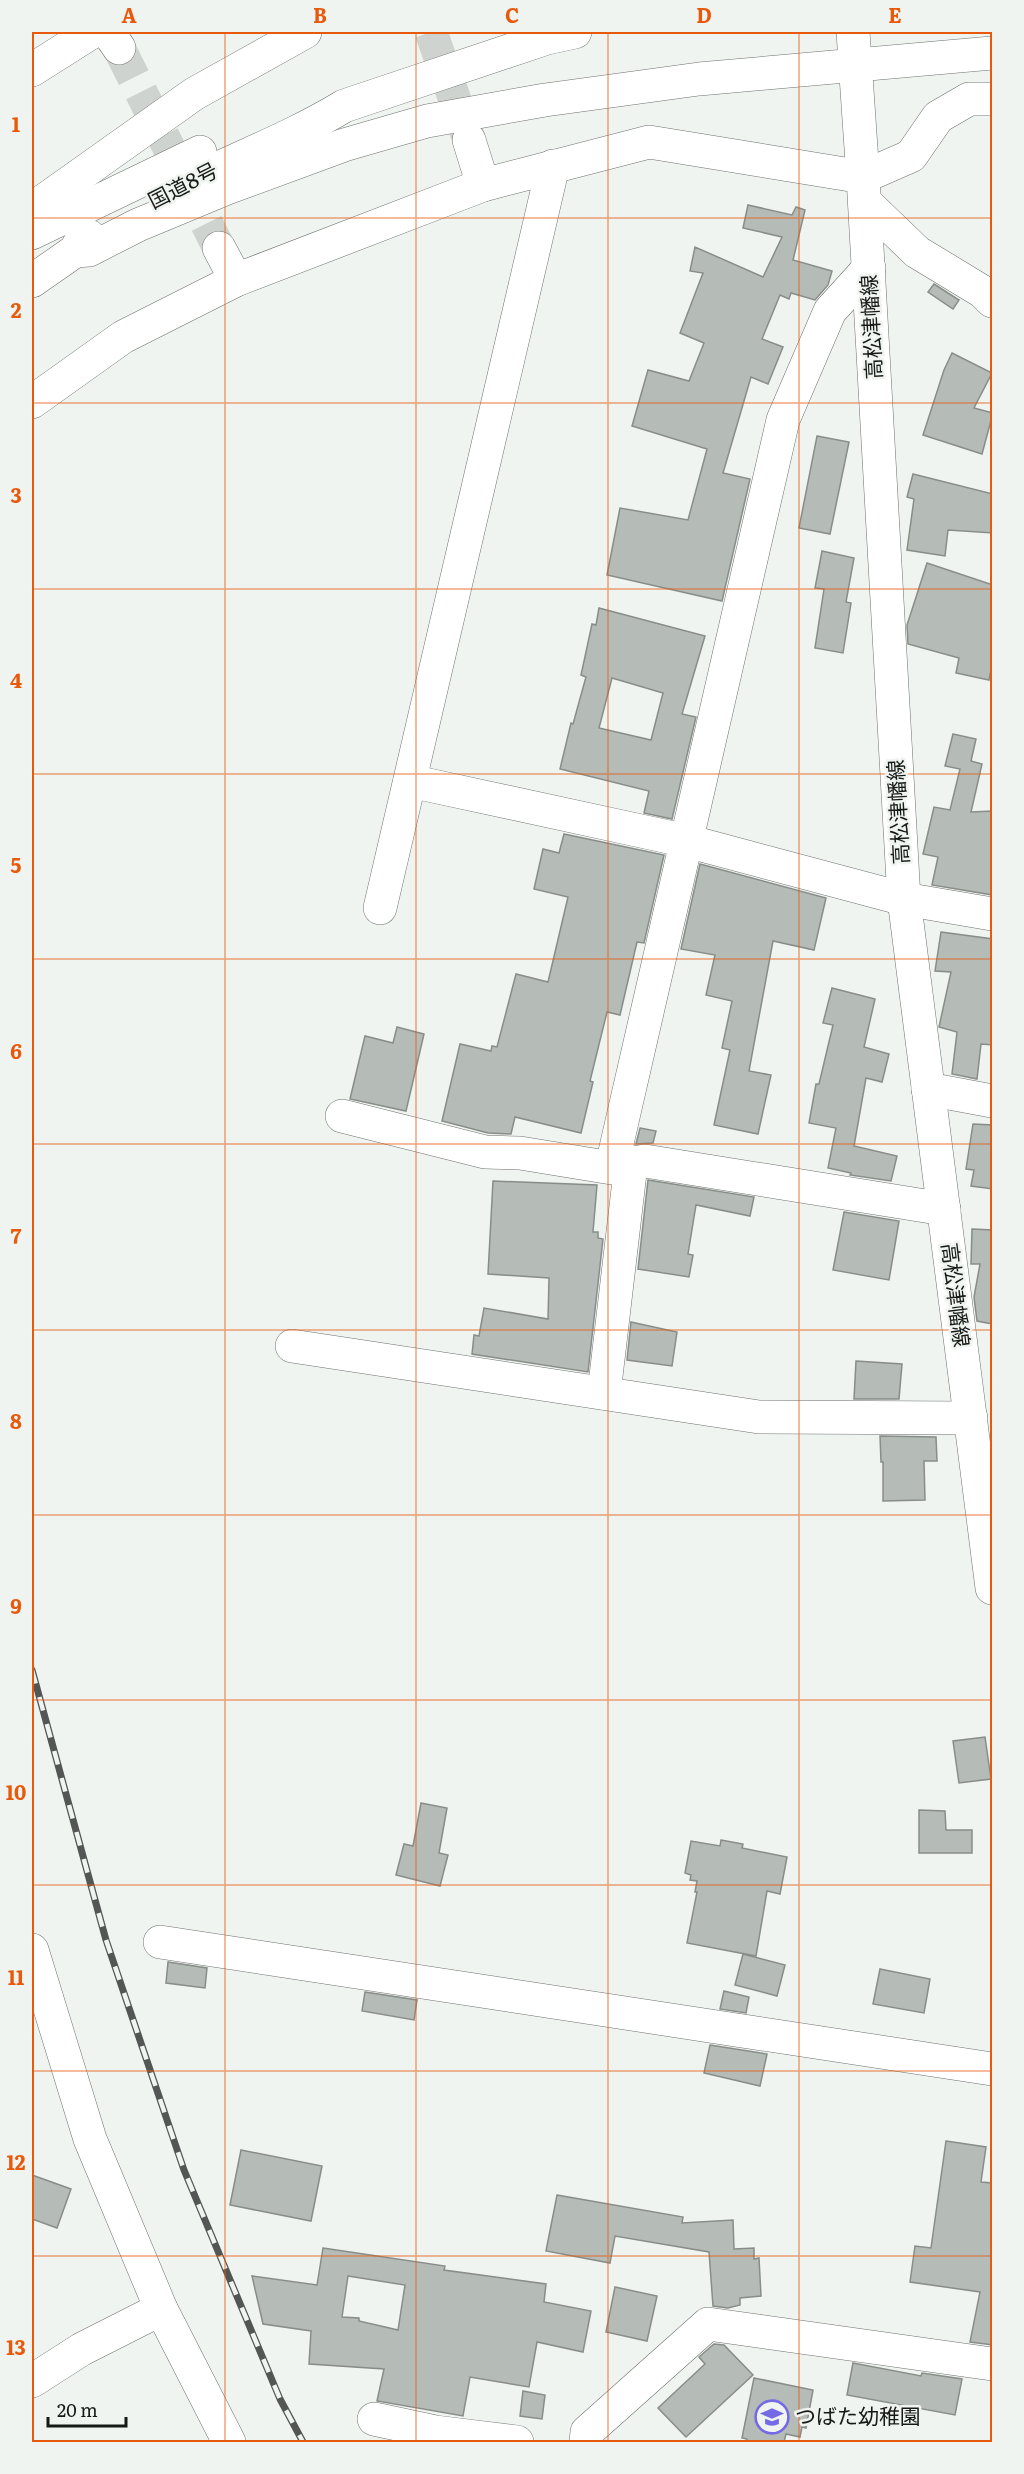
<svg xmlns="http://www.w3.org/2000/svg" width="1024" height="2474" font-family="Literata,'Noto Sans JP',serif">
  <style>
    .building { fill: #b5bbb7; stroke: #888d89; stroke-width: 1.5; fill-rule: evenodd }
    .lines { fill: none; stroke-linecap: round; stroke-linejoin: round }
    .minor-tunnel { stroke: #cfd3cf; stroke-width: 33; stroke-dasharray: 33 16; stroke-linecap: butt }
    .minor-casing { stroke: #6d726e; stroke-width: 34 }
    .major-casing { stroke: #6d726e; stroke-width: 34 }
    .highway-casing { stroke: #6d726e; stroke-width: 34 }
    .minor { stroke: #fff; stroke-width: 33 }
    .major { stroke: #fff; stroke-width: 33 }
    .highway { stroke: #fff; stroke-width: 33 }
    .rail-casing { stroke: #535654; stroke-width: 7 }
    .rail { stroke: #eff4f0; stroke-width: 4.5; stroke-dasharray: 14; stroke-linecap: butt }
    .grid { fill: none; stroke: #e8590c; stroke-width: 1.5; stroke-opacity: 0.55 }
    .labels { text-anchor: middle; stroke-width: 5; stroke-linejoin: round; paint-order: stroke }
    .street-label { font-size: 21px; fill: #171917; stroke: #eff4f0 }
    .poi-label { font-size: 21px; fill: #171917; stroke: #eff4f0; text-anchor: start }
    .neatline { fill: none; stroke: #e8590c; stroke-width: 2 }
    .grid-label { font-size: 20px; text-anchor: middle; font-weight: bold; fill: #e8590c }
  </style>
  <rect width="100%" height="100%" fill="#eff4f0"/>
  <!-- building -->
  <g class="building">
    <polygon points="748,205 792,215 796,207 805,210 793,260 832,271 828,285 815,300 791,293 789,299 780,295 762,339 783,347 768,384 751,377 723,473 750,479 722,601 607,575 620,508 688,520 707,449 632,426 648,370 689,381 704,343 680,333 703,273 690,271 695,247 763,277 782,237 743,228"/>
    <polygon points="934,284 959,300 953,309 928,292"/>
    <polygon points="952,353 992,373 974,408 993,413 982,454 923,435 944,370"/>
    <polygon points="817,436 849,442 830,534 799,528"/>
    <polygon points="913,474 993,494 993,533 948,530 945,556 907,550 914,499 907,497"/>
    <polygon points="822,551 854,558 846,602 851,603 843,653 815,648 824,589 815,588"/>
    <polygon points="927,563 993,585 993,659 989,680 956,673 959,658 908,644 907,625"/>
    <path d="M599,608L705,636L682,714L696,717L672,819L644,813L649,791L560,769L571,723L573,724L586,677L581,675L592,624L596,625ZM612,678L663,693L651,740L599,728Z"/>
    <polygon points="953,734 976,739 971,761 982,764 971,812 993,811 993,895 932,885 938,857 923,854 934,807 950,810 960,769 945,766"/>
    <polygon points="564,834 664,855 644,943 637,942 620,1015 607,1012 590,1081 593,1082 581,1133 515,1117 511,1134 488,1133 442,1121 460,1044 491,1051 492,1046 497,1047 516,974 548,982 568,897 534,889 543,849 559,853"/>
    <polygon points="700,864 826,898 814,950 773,941 749,1071 771,1075 758,1134 714,1125 730,1050 722,1048 732,1001 706,995 715,955 681,949"/>
    <polygon points="941,932 993,939 993,1045 981,1044 977,1079 952,1074 957,1032 939,1027 951,972 935,971"/>
    <polygon points="832,988 875,999 864,1047 889,1054 882,1082 866,1078 854,1146 897,1156 891,1181 850,1175 851,1173 828,1168 836,1128 809,1123 816,1084 819,1084 833,1025 823,1023"/>
    <polygon points="397,1027 424,1034 406,1111 350,1099 365,1036 393,1043"/>
    <polygon points="973,1124 993,1125 993,1189 971,1186 974,1170 966,1169"/>
    <polygon points="640,1128 656,1131 653,1143 636,1144"/>
    <polygon points="648,1180 754,1197 750,1216 696,1205 688,1254 693,1255 689,1277 638,1269"/>
    <polygon points="493,1181 597,1185 593,1232 598,1232 598,1238 603,1239 588,1372 472,1354 474,1335 479,1336 484,1308 548,1319 549,1278 488,1274"/>
    <polygon points="844,1212 899,1221 889,1280 833,1270"/>
    <polygon points="972,1229 993,1230 993,1324 977,1321 974,1297 980,1264 971,1264"/>
    <polygon points="631,1322 677,1332 672,1366 627,1360"/>
    <polygon points="856,1361 902,1364 899,1399 854,1399"/>
    <polygon points="880,1436 936,1437 937,1461 924,1461 925,1500 883,1501 883,1462 881,1462"/>
    <polygon points="985,1737 991,1779 959,1783 953,1741"/>
    <polygon points="421,1803 447,1808 439,1853 448,1855 440,1886 396,1875 404,1844 413,1846"/>
    <polygon points="919,1810 945,1811 946,1830 972,1830 972,1853 919,1853"/>
    <polygon points="721,1840 743,1844 742,1848 787,1857 780,1894 767,1891 756,1956 687,1943 697,1892 695,1892 697,1881 690,1880 691,1875 685,1873 691,1841 720,1846"/>
    <polygon points="743,1954 785,1965 777,1996 735,1985"/>
    <polygon points="168,1962 207,1968 205,1988 166,1983"/>
    <polygon points="880,1969 930,1979 924,2013 873,2004"/>
    <polygon points="724,1991 749,1997 746,2013 720,2009"/>
    <polygon points="365,1992 417,2000 414,2020 362,2011"/>
    <polygon points="710,2045 767,2054 760,2086 704,2073"/>
    <polygon points="946,2141 986,2147 981,2182 993,2183 993,2345 970,2342 980,2292 910,2282 915,2246 931,2248"/>
    <polygon points="241,2150 322,2166 311,2221 230,2205"/>
    <polygon points="32,2175 71,2189 57,2228 32,2219"/>
    <polygon points="557,2195 683,2217 682,2223 733,2220 734,2249 754,2248 754,2259 759,2258 761,2296 740,2298 740,2305 728,2308 713,2306 709,2252 615,2236 610,2263 546,2251"/>
    <path d="M323,2248L445,2266L444,2270L546,2284L544,2302L591,2311L583,2352L537,2342L529,2387L470,2377L463,2416L377,2401L384,2369L309,2364L311,2331L263,2324L252,2276L317,2285ZM348,2276L405,2285L398,2330L359,2321V2318L342,2317Z"/>
    <polygon points="615,2287 657,2296 647,2341 606,2332"/>
    <polygon points="714,2344 724,2345 753,2375 686,2437 658,2408 705,2364 699,2357"/>
    <polygon points="853,2363 921,2376 922,2373 962,2379 955,2415 847,2395"/>
    <polygon points="754,2378 813,2390 806,2428 802,2427 800,2437 786,2434 784,2442 746,2442 747,2439 742,2438"/>
    <polygon points="523,2391 545,2395 542,2419 520,2416"/>
  </g>
  <g class="lines">
    <!-- minor-tunnel -->
    <g class="minor-tunnel">
      <polyline points="431,32 469,140"/>
      <polyline points="119,48 219,248"/>
    </g>
    <defs>
      <g id="minor">
        <polyline points="108,32 119,48"/>
        <polyline points="32,70 92,32"/>
        <polyline points="469,140 483,185"/>
        <polyline points="865,202 917,252 983,292 992,301"/>
        <polyline points="219,248 236,280"/>
        <polyline points="32,402 123,337 236,280 483,185 649,142 863,177 911,156 938,117 969,99 992,99"/>
        <polyline points="410,781 687,841 904,899 992,914"/>
        <polyline points="380,908 553,166"/>
        <polyline points="928,1089 992,1101"/>
        <polyline points="342,1116 485,1152 520,1153 612,1168 645,1161 944,1209"/>
        <polyline points="292,1346 759,1417 971,1418"/>
        <polyline points="604,1393 631,1164 615,1152 783,420 830,311 869,268"/>
        <polyline points="160,1942 992,2069"/>
        <polyline points="32,1950 90,2139 161,2309 229,2442"/>
        <polyline points="32,2381 82,2349 161,2309"/>
        <polyline points="374,2419 435,2432 517,2442"/>
        <polyline points="586,2442 587,2432 708,2324 992,2364"/>
      </g>
      <polyline id="major" points="853,32 863,177 904,899 992,1588"/>
      <g id="highway">
        <path d="M173,190C229,161 290,139 344,106L547,38L575,32"/>
        <polyline points="32,209 194,94 305,32"/>
        <polyline points="32,233 200,152"/>
        <polyline points="75,251 89,250 138,225 227,188 344,145 427,121 545,100 699,79 992,53"/>
        <polyline points="32,281 75,251 81,241 89,236"/>
      </g>
    </defs>
    <!-- minor casing -->
    <use href="#minor" class="minor-casing"/>
    <!-- major casing -->
    <use href="#major" class="major-casing"/>
    <!-- highway casing -->
    <use href="#highway" class="highway-casing"/>
    <!-- minor -->
    <use href="#minor" class="minor"/>
    <!-- major -->
    <use href="#major" class="major"/>
    <!-- highway -->
    <use href="#highway" class="highway"/>
    <defs>
      <polyline id="rail" points="32,1670 106,1940 184,2170 280,2399 303,2442"/>
    </defs>
    <!-- rail casing -->
    <use href="#rail" class="rail-casing"/>
    <!-- rail -->
    <use href="#rail" class="rail"/>
  </g>
  <!-- grid -->
  <path class="grid" d="M225,32V2442M416,32V2442M608,32V2442M799,32V2442M32,218H992M32,403H992M32,589H992M32,774H992M32,959H992M32,1144H992M32,1330H992M32,1515H992M32,1700H992M32,1885H992M32,2071H992M32,2256H992"/>
  <!-- icons -->
  <defs>
    <symbol id="school-ring" viewBox="-11 -11 22 22"><circle r="9.5" fill="#eff4f0" stroke="#756ae5" stroke-width="1.5"/><path d="M0-5L7-2L0 1L-7-2ZM-4 1L0 2.5L4 1V4Q0 6-4 4Z" fill="#756ae5"/></symbol>
  </defs>
  <g fill-rule="evenodd">
    <use href="#school-ring" x="753" y="2398" width="38" height="38"/>
  </g>
  <g class="labels">
    <!-- street labels -->
    <g class="street-label">
      <text transform="translate(183 186) rotate(-27)" y="7">国道8号</text>
      <text transform="translate(872 327) rotate(-93)" y="7">高松津幡線</text>
      <text transform="translate(899 812) rotate(-93)" y="7">高松津幡線</text>
      <text transform="translate(955 1295) rotate(83)" y="7">高松津幡線</text>
    </g>
    <!-- poi labels -->
    <g class="poi-label">
      <text x="795" y="2424">つばた幼稚園</text>
    </g>
  </g>
  <!-- border -->
  <rect width="1024" height="2474" fill="none" stroke="#eff4f0" stroke-width="66"/>
  <!-- scale -->
  <path d="M48 2417v9h78v-9" fill="none" stroke="#171917" stroke-width="3"/>
  <text x="57" y="2417" font-size="18" fill="#171917" stroke="#eff4f0" stroke-width="4.5" paint-order="stroke">20 m</text>
  <rect x="33" y="33" width="958" height="2408" class="neatline"/>
  <g class="grid-label">
    <text x="129" y="23">A</text>
    <text x="320" y="23">B</text>
    <text x="512" y="23">C</text>
    <text x="704" y="23">D</text>
    <text x="895" y="23">E</text>
    <text x="16" y="132">1</text>
    <text x="16" y="318">2</text>
    <text x="16" y="503">3</text>
    <text x="16" y="688">4</text>
    <text x="16" y="873">5</text>
    <text x="16" y="1059">6</text>
    <text x="16" y="1244">7</text>
    <text x="16" y="1429">8</text>
    <text x="16" y="1614">9</text>
    <text x="16" y="1800">10</text>
    <text x="16" y="1985">11</text>
    <text x="16" y="2170">12</text>
    <text x="16" y="2355">13</text>
  </g>
</svg>
